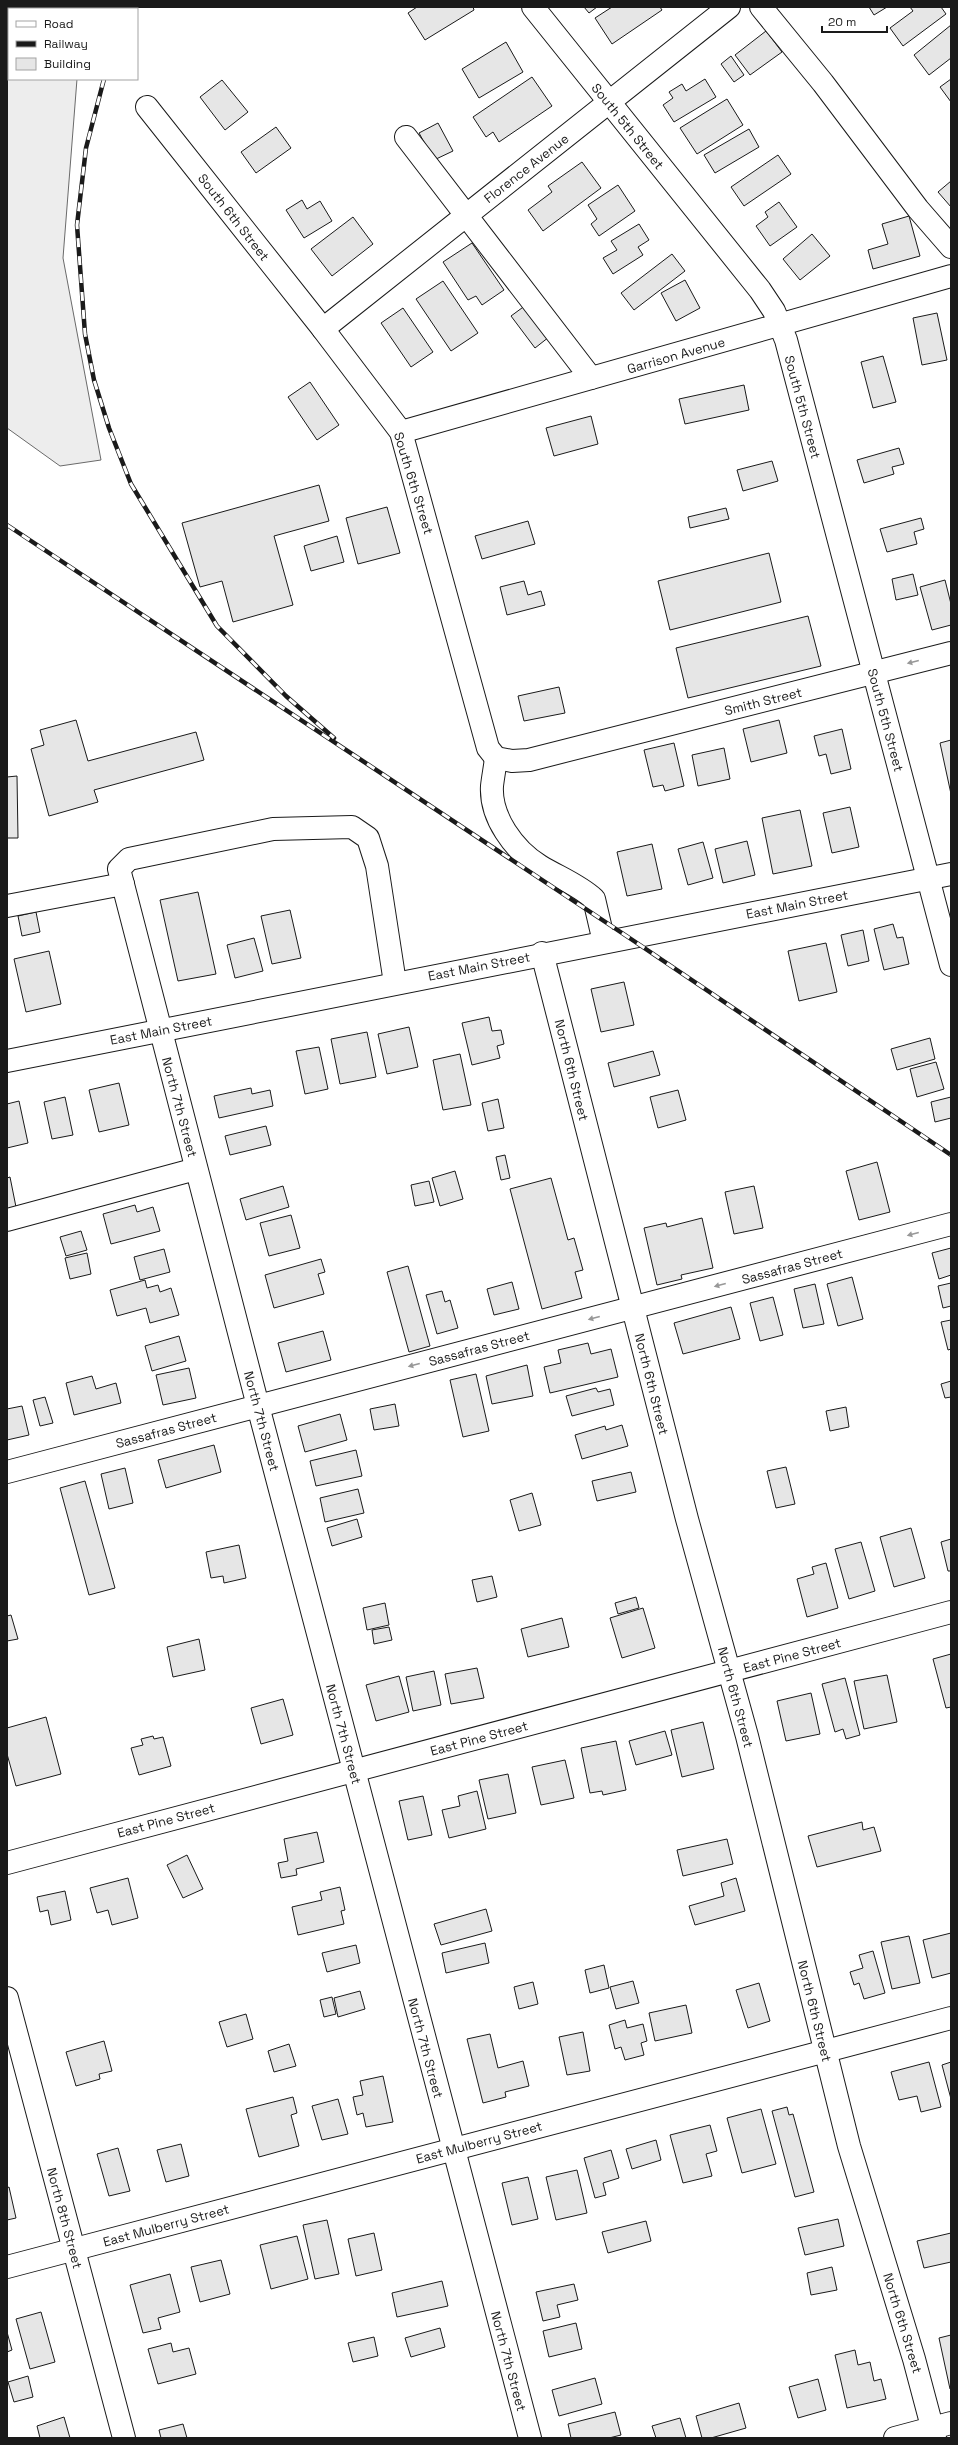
<svg xmlns="http://www.w3.org/2000/svg" width="958" height="2445" font-family="'Space Grotesk',sans-serif">
  <style>
    .built { fill: #ededed; stroke: #6a6a6a }
    .building { fill: #e6e6e6; stroke: #1a1a1a }
    .lines { fill: none; stroke-linecap: round; stroke-linejoin: round }
    .minor-casing { stroke: #1a1a1a; stroke-width: 24 }
    .highway-casing { stroke: #1a1a1a; stroke-width: 24 }
    .minor { stroke: #fff; stroke-width: 22 }
    .highway { stroke: #fff; stroke-width: 22 }
    .rail-casing { stroke: #1a1a1a; stroke-width: 4.5 }
    .rail { stroke: #fff; stroke-width: 3; stroke-dasharray: 9; stroke-linecap: butt }
    .oneway { fill: #989898 }
    .labels { text-anchor: middle; stroke-width: 3; stroke-linejoin: round; paint-order: stroke }
    .street-label { font-size: 13px; fill: #1a1a1a; stroke: #fff }
  </style>
  <rect width="100%" height="100%" fill="#fff"/>
  <!-- built -->
  <polygon class="built" points="7,7 107,7 107,9 9,9 9,79 77,79 63,258 101,460 60,466 7,428"/>
  <!-- building -->
  <g class="building">
    <polygon points="417,7 473,7 474,10 425,40 408,13"/>
    <polygon points="584,7 597,7 589,13"/>
    <polygon points="612,7 660,7 662,10 612,44 595,18"/>
    <polygon points="869,7 887,7 874,15"/>
    <polygon points="910,7 941,7 946,14 903,46 890,28 913,11"/>
    <polygon points="951,25 951,58 929,75 914,55"/>
    <polygon points="766,31 782,52 750,75 735,55"/>
    <polygon points="506,42 523,72 479,98 462,69"/>
    <polygon points="731,56 744,75 734,82 721,64"/>
    <polygon points="532,77 552,106 499,142 493,132 486,137 473,117"/>
    <polygon points="705,79 716,97 674,122 663,105 673,98 669,92 682,84 686,91"/>
    <polygon points="951,79 951,102 940,87"/>
    <polygon points="222,80 248,112 225,130 200,97"/>
    <polygon points="727,99 743,125 697,154 680,128"/>
    <polygon points="438,123 453,151 434,160 419,133"/>
    <polygon points="276,127 291,148 256,173 241,152"/>
    <polygon points="749,129 759,147 715,173 704,155"/>
    <polygon points="778,155 791,174 744,206 731,187"/>
    <polygon points="582,162 601,188 543,231 528,210 552,192 548,186"/>
    <polygon points="951,181 951,207 938,192"/>
    <polygon points="618,185 635,211 599,236 591,224 597,219 588,205"/>
    <polygon points="302,200 307,209 320,201 332,221 304,238 286,210"/>
    <polygon points="779,202 797,227 770,246 756,226 768,217 765,212"/>
    <polygon points="909,216 920,256 873,269 868,250 888,244 882,224"/>
    <polygon points="353,217 373,244 332,276 311,249"/>
    <polygon points="639,224 649,240 638,247 643,255 613,274 603,258 617,250 611,241"/>
    <polygon points="812,234 830,256 800,280 783,259"/>
    <polygon points="472,243 504,290 482,305 476,296 468,300 443,262"/>
    <polygon points="672,254 685,271 634,310 621,293"/>
    <polygon points="685,280 700,308 676,321 661,293"/>
    <polygon points="443,281 478,333 451,351 416,299"/>
    <polygon points="526,305 549,337 535,348 511,316"/>
    <polygon points="403,308 433,352 411,367 381,323"/>
    <polygon points="937,313 947,360 922,365 913,318"/>
    <polygon points="883,356 896,402 873,408 861,362"/>
    <polygon points="310,382 339,425 317,440 288,397"/>
    <polygon points="744,385 749,410 685,424 679,399"/>
    <polygon points="591,416 598,444 554,456 546,428"/>
    <polygon points="899,448 904,464 892,467 894,474 864,483 857,460"/>
    <polygon points="772,461 778,481 743,491 737,470"/>
    <polygon points="319,485 329,521 274,536 293,605 233,622 222,581 200,587 182,523"/>
    <polygon points="387,507 400,553 358,564 346,518"/>
    <polygon points="726,508 729,519 690,528 688,517"/>
    <polygon points="921,518 924,529 914,532 917,544 887,552 880,529"/>
    <polygon points="528,521 535,544 482,559 475,536"/>
    <polygon points="337,536 344,562 311,571 304,546"/>
    <polygon points="769,553 781,602 670,630 658,581"/>
    <polygon points="913,574 918,595 896,600 892,579"/>
    <polygon points="945,580 951,604 951,625 932,630 920,587"/>
    <polygon points="524,581 528,595 541,591 545,605 507,615 500,587"/>
    <polygon points="808,616 821,666 688,698 676,648"/>
    <polygon points="559,687 565,713 524,721 518,696"/>
    <polygon points="76,720 88,761 196,732 204,760 94,790 98,802 49,816 31,749 44,745 40,730"/>
    <polygon points="779,720 787,753 751,762 743,729"/>
    <polygon points="842,729 851,769 831,774 826,754 819,756 814,736"/>
    <polygon points="951,740 951,794 940,743"/>
    <polygon points="674,743 684,786 665,791 663,785 653,787 644,750"/>
    <polygon points="724,748 730,779 698,786 692,755"/>
    <polygon points="17,776 18,838 7,838 7,777"/>
    <polygon points="850,807 859,847 832,853 823,813"/>
    <polygon points="800,810 812,866 773,874 762,818"/>
    <polygon points="747,841 755,875 723,883 715,849"/>
    <polygon points="703,842 713,878 688,885 678,849"/>
    <polygon points="652,844 662,889 627,896 617,852"/>
    <polygon points="198,892 216,974 178,981 160,900"/>
    <polygon points="290,910 301,958 272,964 261,916"/>
    <polygon points="36,912 40,932 22,936 18,916"/>
    <polygon points="893,924 897,938 903,937 909,964 884,970 874,929"/>
    <polygon points="863,930 869,961 848,966 841,935"/>
    <polygon points="254,938 263,971 235,978 227,945"/>
    <polygon points="826,943 837,992 799,1001 788,951"/>
    <polygon points="49,951 61,1004 26,1012 14,959"/>
    <polygon points="624,982 634,1025 601,1032 591,989"/>
    <polygon points="489,1017 492,1031 501,1030 504,1044 497,1046 500,1058 472,1065 462,1023"/>
    <polygon points="409,1027 418,1067 387,1074 378,1034"/>
    <polygon points="367,1032 376,1077 340,1084 331,1039"/>
    <polygon points="930,1038 935,1059 897,1070 891,1049"/>
    <polygon points="319,1047 328,1089 305,1094 296,1051"/>
    <polygon points="653,1051 660,1075 614,1087 608,1063"/>
    <polygon points="460,1054 471,1105 443,1110 433,1060"/>
    <polygon points="936,1062 944,1089 917,1097 910,1069"/>
    <polygon points="119,1083 129,1125 99,1132 89,1090"/>
    <polygon points="251,1088 252,1094 270,1090 273,1106 219,1118 214,1096"/>
    <polygon points="678,1090 686,1120 658,1128 650,1097"/>
    <polygon points="65,1097 73,1135 52,1139 44,1102"/>
    <polygon points="951,1097 951,1118 935,1122 931,1102"/>
    <polygon points="498,1099 504,1128 488,1131 482,1103"/>
    <polygon points="19,1101 28,1143 7,1148 7,1104"/>
    <polygon points="266,1126 271,1145 230,1155 225,1136"/>
    <polygon points="505,1155 510,1178 501,1180 496,1157"/>
    <polygon points="877,1162 890,1212 859,1220 846,1171"/>
    <polygon points="455,1171 463,1199 440,1206 432,1178"/>
    <polygon points="10,1177 16,1207 7,1209 7,1178"/>
    <polygon points="551,1178 568,1240 574,1238 583,1270 575,1272 582,1298 542,1309 510,1189"/>
    <polygon points="429,1181 434,1202 415,1206 411,1185"/>
    <polygon points="283,1186 289,1207 246,1220 240,1199"/>
    <polygon points="754,1186 763,1228 734,1234 725,1192"/>
    <polygon points="135,1205 137,1212 153,1207 160,1231 111,1244 103,1214"/>
    <polygon points="291,1215 300,1248 269,1256 260,1223"/>
    <polygon points="702,1218 713,1268 681,1275 682,1279 657,1285 644,1228 666,1223 667,1227"/>
    <polygon points="81,1231 87,1250 66,1256 60,1237"/>
    <polygon points="951,1248 951,1275 939,1279 932,1253"/>
    <polygon points="164,1249 170,1272 140,1280 134,1257"/>
    <polygon points="87,1253 91,1274 70,1279 65,1258"/>
    <polygon points="321,1259 325,1272 318,1274 324,1294 274,1308 265,1275"/>
    <polygon points="408,1266 430,1346 409,1352 387,1272"/>
    <polygon points="852,1277 863,1319 838,1326 827,1284"/>
    <polygon points="145,1280 147,1288 158,1285 160,1292 171,1288 179,1315 150,1323 146,1308 117,1316 110,1290"/>
    <polygon points="512,1282 519,1309 494,1315 487,1289"/>
    <polygon points="951,1283 951,1306 943,1308 938,1286"/>
    <polygon points="815,1284 824,1324 803,1328 794,1289"/>
    <polygon points="442,1291 445,1302 450,1300 458,1328 437,1334 426,1295"/>
    <polygon points="773,1297 783,1335 760,1341 750,1303"/>
    <polygon points="731,1307 740,1339 683,1354 674,1323"/>
    <polygon points="951,1320 951,1349 948,1350 941,1322"/>
    <polygon points="323,1331 331,1360 286,1372 278,1343"/>
    <polygon points="179,1336 186,1361 152,1371 145,1346"/>
    <polygon points="588,1343 591,1354 611,1349 618,1377 550,1393 544,1367 561,1363 558,1350"/>
    <polygon points="527,1365 533,1396 492,1404 486,1376"/>
    <polygon points="189,1368 196,1398 163,1405 156,1375"/>
    <polygon points="476,1374 489,1431 463,1437 450,1380"/>
    <polygon points="92,1376 96,1389 116,1383 121,1403 74,1415 66,1383"/>
    <polygon points="951,1381 951,1397 945,1398 941,1384"/>
    <polygon points="596,1388 598,1392 610,1389 614,1405 572,1416 566,1396"/>
    <polygon points="45,1397 53,1423 40,1426 33,1400"/>
    <polygon points="395,1404 399,1426 374,1430 370,1409"/>
    <polygon points="22,1406 29,1435 7,1440 7,1409"/>
    <polygon points="846,1407 849,1427 830,1431 826,1411"/>
    <polygon points="340,1414 347,1440 305,1452 298,1426"/>
    <polygon points="622,1425 628,1446 582,1459 575,1435 605,1426 606,1430"/>
    <polygon points="214,1445 221,1472 166,1488 158,1460"/>
    <polygon points="356,1450 362,1476 316,1486 310,1461"/>
    <polygon points="786,1467 795,1504 776,1508 767,1471"/>
    <polygon points="125,1468 133,1503 109,1509 101,1474"/>
    <polygon points="631,1472 636,1492 597,1501 592,1481"/>
    <polygon points="85,1481 115,1588 89,1595 60,1488"/>
    <polygon points="358,1489 364,1513 325,1522 320,1498"/>
    <polygon points="532,1493 541,1525 519,1531 510,1500"/>
    <polygon points="357,1519 362,1537 332,1546 327,1528"/>
    <polygon points="911,1528 925,1578 894,1587 880,1537"/>
    <polygon points="951,1539 951,1571 948,1571 941,1542"/>
    <polygon points="861,1542 875,1591 849,1599 835,1549"/>
    <polygon points="239,1545 246,1578 224,1583 223,1576 211,1578 206,1552"/>
    <polygon points="826,1563 838,1608 807,1617 797,1579 814,1574 812,1567"/>
    <polygon points="492,1576 497,1597 477,1602 472,1580"/>
    <polygon points="636,1597 639,1608 618,1614 615,1603"/>
    <polygon points="385,1603 389,1625 367,1630 363,1608"/>
    <polygon points="643,1608 655,1648 622,1658 610,1618"/>
    <polygon points="11,1615 18,1639 7,1641 7,1616"/>
    <polygon points="562,1618 569,1647 528,1657 521,1629"/>
    <polygon points="389,1627 392,1640 374,1644 372,1630"/>
    <polygon points="199,1639 205,1670 173,1677 167,1647"/>
    <polygon points="951,1654 951,1707 946,1708 933,1659"/>
    <polygon points="477,1668 484,1698 451,1704 445,1674"/>
    <polygon points="434,1671 441,1705 413,1711 406,1677"/>
    <polygon points="887,1675 897,1722 864,1729 854,1681"/>
    <polygon points="399,1676 409,1712 376,1721 366,1685"/>
    <polygon points="845,1678 860,1735 846,1739 843,1729 835,1732 822,1684"/>
    <polygon points="811,1693 820,1734 786,1741 777,1701"/>
    <polygon points="283,1699 293,1735 261,1744 251,1708"/>
    <polygon points="46,1717 61,1774 16,1786 7,1754 7,1728"/>
    <polygon points="703,1722 714,1769 682,1777 671,1730"/>
    <polygon points="665,1731 672,1755 636,1765 629,1741"/>
    <polygon points="153,1736 154,1739 163,1737 171,1766 139,1775 131,1748 143,1745 141,1739"/>
    <polygon points="616,1741 626,1790 603,1795 602,1791 590,1793 581,1748"/>
    <polygon points="565,1760 574,1798 541,1805 532,1767"/>
    <polygon points="508,1774 516,1813 488,1819 479,1780"/>
    <polygon points="477,1791 486,1829 449,1838 442,1810 460,1806 458,1796"/>
    <polygon points="423,1796 432,1835 408,1840 399,1801"/>
    <polygon points="862,1822 863,1830 874,1827 881,1851 817,1867 808,1836"/>
    <polygon points="317,1832 324,1862 296,1869 297,1875 281,1878 278,1863 288,1861 284,1839"/>
    <polygon points="727,1839 733,1864 683,1876 677,1850"/>
    <polygon points="187,1855 203,1889 183,1898 167,1865"/>
    <polygon points="128,1878 138,1918 112,1925 108,1910 97,1913 90,1888"/>
    <polygon points="736,1878 745,1911 695,1925 689,1906 724,1896 721,1883"/>
    <polygon points="340,1887 345,1910 341,1911 344,1924 298,1935 292,1907 322,1900 320,1892"/>
    <polygon points="65,1891 71,1920 51,1925 48,1910 40,1912 37,1897"/>
    <polygon points="486,1909 492,1931 441,1945 434,1924"/>
    <polygon points="951,1933 951,1973 932,1978 923,1940"/>
    <polygon points="909,1936 920,1983 892,1989 881,1942"/>
    <polygon points="485,1943 489,1963 446,1973 442,1953"/>
    <polygon points="356,1945 360,1963 327,1972 322,1953"/>
    <polygon points="873,1951 885,1993 864,1999 859,1983 854,1985 850,1972 863,1968 859,1955"/>
    <polygon points="604,1965 609,1988 590,1993 585,1970"/>
    <polygon points="633,1981 639,2003 616,2009 610,1987"/>
    <polygon points="533,1982 538,2004 519,2009 514,1987"/>
    <polygon points="759,1983 770,2021 748,2028 736,1990"/>
    <polygon points="360,1991 365,2009 338,2017 334,1998"/>
    <polygon points="332,1997 336,2014 324,2017 320,2000"/>
    <polygon points="686,2005 692,2033 655,2041 649,2013"/>
    <polygon points="246,2014 253,2039 227,2047 219,2022"/>
    <polygon points="625,2020 627,2028 643,2024 647,2041 641,2043 644,2055 625,2060 621,2047 615,2049 609,2025"/>
    <polygon points="583,2032 590,2071 567,2075 559,2037"/>
    <polygon points="490,2034 498,2068 523,2061 529,2086 505,2092 506,2097 483,2103 467,2039"/>
    <polygon points="104,2041 112,2071 99,2074 100,2079 76,2086 66,2052"/>
    <polygon points="289,2044 296,2066 274,2072 268,2051"/>
    <polygon points="929,2062 941,2107 921,2112 917,2096 899,2100 891,2072"/>
    <polygon points="951,2062 951,2099 942,2065"/>
    <polygon points="383,2076 393,2122 366,2127 363,2113 357,2115 353,2097 363,2095 360,2081"/>
    <polygon points="293,2097 297,2113 291,2115 299,2146 259,2157 246,2109"/>
    <polygon points="338,2099 348,2134 322,2140 312,2106"/>
    <polygon points="787,2107 789,2115 793,2114 814,2192 795,2197 772,2111"/>
    <polygon points="761,2109 776,2164 742,2173 727,2118"/>
    <polygon points="710,2125 717,2151 706,2154 712,2176 683,2183 670,2135"/>
    <polygon points="656,2140 661,2160 632,2169 626,2149"/>
    <polygon points="181,2144 189,2176 166,2182 157,2150"/>
    <polygon points="118,2148 130,2191 109,2196 97,2154"/>
    <polygon points="611,2150 619,2178 603,2183 606,2195 595,2198 584,2158"/>
    <polygon points="577,2170 587,2213 556,2220 546,2177"/>
    <polygon points="528,2177 538,2219 512,2225 502,2183"/>
    <polygon points="9,2187 16,2218 7,2220 7,2188"/>
    <polygon points="838,2219 844,2246 805,2255 798,2228"/>
    <polygon points="327,2220 339,2274 315,2279 303,2225"/>
    <polygon points="646,2221 651,2241 608,2253 602,2232"/>
    <polygon points="374,2233 382,2270 356,2276 348,2239"/>
    <polygon points="951,2233 951,2262 924,2268 917,2241"/>
    <polygon points="297,2236 308,2279 271,2289 260,2245"/>
    <polygon points="221,2260 230,2294 200,2302 191,2267"/>
    <polygon points="832,2267 837,2290 811,2295 807,2273"/>
    <polygon points="170,2274 180,2312 158,2318 161,2329 143,2333 130,2285"/>
    <polygon points="442,2281 448,2306 397,2317 392,2293"/>
    <polygon points="574,2284 578,2300 557,2305 560,2317 543,2321 536,2292"/>
    <polygon points="41,2312 55,2362 30,2369 16,2319"/>
    <polygon points="576,2323 582,2349 549,2357 543,2331"/>
    <polygon points="440,2328 445,2347 411,2357 405,2338"/>
    <polygon points="7,2332 12,2350 7,2352"/>
    <polygon points="951,2335 951,2389 950,2389 939,2338"/>
    <polygon points="374,2337 378,2356 353,2362 348,2343"/>
    <polygon points="171,2343 173,2352 189,2348 196,2374 158,2384 148,2349"/>
    <polygon points="855,2350 858,2365 870,2362 874,2381 881,2379 886,2399 847,2408 835,2355"/>
    <polygon points="28,2376 33,2397 14,2402 8,2382"/>
    <polygon points="595,2378 602,2404 559,2416 552,2390"/>
    <polygon points="818,2379 826,2410 798,2418 789,2387"/>
    <polygon points="739,2403 746,2428 711,2438 702,2438 696,2416"/>
    <polygon points="615,2412 621,2435 609,2438 571,2438 568,2424"/>
    <polygon points="64,2417 70,2438 40,2438 37,2426"/>
    <polygon points="680,2418 686,2438 656,2438 652,2426"/>
    <polygon points="183,2424 187,2438 161,2438 159,2430"/>
  </g>
  <g class="lines">
    <defs>
      <g id="minor">
        <polyline points="533,7 760,290 774,311 786,340 951,965"/>
        <polyline points="761,7 823,83 918,209 951,247"/>
        <polyline points="147,107 323,329 401,432 488,748 496,758 512,761 529,760 951,653"/>
        <polyline points="406,137 591,378"/>
        <polyline points="323,329 729,7"/>
        <polyline points="401,432 951,276"/>
        <path d="M496,758C495,767 493,777 492,786C490,817 514,850 540,866C558,877 579,885 594,899L604,942"/>
        <polyline points="7,906 123,884"/>
        <polyline points="542,953 687,1519 747,1736 849,2146 914,2359 935,2438"/>
        <polyline points="395,983 377,866 368,838 352,827 273,829 129,859 119,869 258,1406 530,2438"/>
        <polyline points="7,1220 196,1169"/>
        <polyline points="7,1472 951,1224"/>
        <polyline points="7,1863 951,1612"/>
        <polyline points="7,1998 124,2438"/>
        <polyline points="7,2267 951,2018"/>
        <polyline points="895,2438 951,2423"/>
      </g>
      <polyline id="highway" points="7,1061 951,874"/>
    </defs>
    <!-- minor casing -->
    <use href="#minor" class="minor-casing"/>
    <!-- highway casing -->
    <use href="#highway" class="highway-casing"/>
    <!-- minor -->
    <use href="#minor" class="minor"/>
    <!-- highway -->
    <use href="#highway" class="highway"/>
    <defs>
      <g id="rail">
        <polyline points="129,9 130,7"/>
        <polyline points="104,79 86,148 77,225 85,334 94,380 109,428 131,484 217,626 286,696 334,738"/>
        <polyline points="7,525 628,937 951,1155"/>
      </g>
    </defs>
    <!-- rail casing -->
    <use href="#rail" class="rail-casing"/>
    <!-- rail -->
    <use href="#rail" class="rail"/>
  </g>
  <!-- one-way arrows -->
  <defs><path id="oneway-solid" d="M-6-.8H1V-3.2L6.5 0L1 3.2V.8H-6Z"/></defs>
  <g class="oneway">
    <use href="#oneway-solid" transform="translate(913 662) rotate(166)"/>
    <use href="#oneway-solid" transform="translate(913 1234) rotate(165)"/>
    <use href="#oneway-solid" transform="translate(720 1285) rotate(165)"/>
    <use href="#oneway-solid" transform="translate(594 1318) rotate(165)"/>
    <use href="#oneway-solid" transform="translate(414 1365) rotate(165)"/>
  </g>
  <g class="labels">
    <!-- street labels -->
    <g class="street-label">
      <text transform="translate(628 126) rotate(51)" y="5">South 5th Street</text>
      <text transform="translate(526 168) rotate(-38)" y="5">Florence Avenue</text>
      <text transform="translate(234 217) rotate(52)" y="5">South 6th Street</text>
      <text transform="translate(676 355) rotate(-16)" y="5">Garrison Avenue</text>
      <text transform="translate(803 407) rotate(75)" y="5">South 5th Street</text>
      <text transform="translate(414 483) rotate(73)" y="5">South 6th Street</text>
      <text transform="translate(763 701) rotate(-14)" y="5">Smith Street</text>
      <text transform="translate(886 720) rotate(75)" y="5">South 5th Street</text>
      <text transform="translate(797 904) rotate(-11)" y="5">East Main Street</text>
      <text transform="translate(479 966) rotate(-11)" y="5">East Main Street</text>
      <text transform="translate(161 1030) rotate(-11)" y="5">East Main Street</text>
      <text transform="translate(572 1070) rotate(76)" y="5">North 6th Street</text>
      <text transform="translate(180 1107) rotate(75)" y="5">North 7th Street</text>
      <text transform="translate(792 1266) rotate(-15)" y="5">Sassafras Street</text>
      <text transform="translate(479 1348) rotate(-15)" y="5">Sassafras Street</text>
      <text transform="translate(652 1384) rotate(76)" y="5">North 6th Street</text>
      <text transform="translate(262 1421) rotate(75)" y="5">North 7th Street</text>
      <text transform="translate(166 1430) rotate(-15)" y="5">Sassafras Street</text>
      <text transform="translate(792 1655) rotate(-15)" y="5">East Pine Street</text>
      <text transform="translate(736 1697) rotate(75)" y="5">North 6th Street</text>
      <text transform="translate(344 1734) rotate(75)" y="5">North 7th Street</text>
      <text transform="translate(479 1738) rotate(-15)" y="5">East Pine Street</text>
      <text transform="translate(166 1820) rotate(-15)" y="5">East Pine Street</text>
      <text transform="translate(815 2011) rotate(76)" y="5">North 6th Street</text>
      <text transform="translate(426 2048) rotate(75)" y="5">North 7th Street</text>
      <text transform="translate(479 2142) rotate(-15)" y="5">East Mulberry Street</text>
      <text transform="translate(65 2218) rotate(75)" y="5">North 8th Street</text>
      <text transform="translate(166 2225) rotate(-15)" y="5">East Mulberry Street</text>
      <text transform="translate(903 2323) rotate(73)" y="5">North 6th Street</text>
      <text transform="translate(509 2361) rotate(75)" y="5">North 7th Street</text>
    </g>
  </g>
  <!-- border -->
  <rect width="958" height="2445" fill="none" stroke="#1a1a1a" stroke-width="16"/>
  <!-- legend -->
  <rect x="8" y="8" width="130" height="72" fill="#ffffff" stroke="#a3a3a3"/>
  <rect x="16" y="21" width="20" height="6" fill="#ffffff" stroke="#a3a3a3"/>
  <text x="44" y="28" font-size="12" fill="#1a1a1a">Road</text>
  <rect x="16" y="41" width="20" height="6" fill="#1a1a1a" stroke="#a3a3a3"/>
  <text x="44" y="48" font-size="12" fill="#1a1a1a">Railway</text>
  <rect x="16" y="58" width="20" height="12" fill="#e6e6e6" stroke="#a3a3a3"/>
  <text x="44" y="68" font-size="12" fill="#1a1a1a">Building</text>
  <!-- scale -->
  <path d="M822 26v6h65v-6" fill="none" stroke="#1a1a1a" stroke-width="2"/>
  <text x="828" y="26" font-size="12" fill="#1a1a1a" stroke="#ffffff" stroke-width="3" paint-order="stroke">20 m</text>
</svg>
